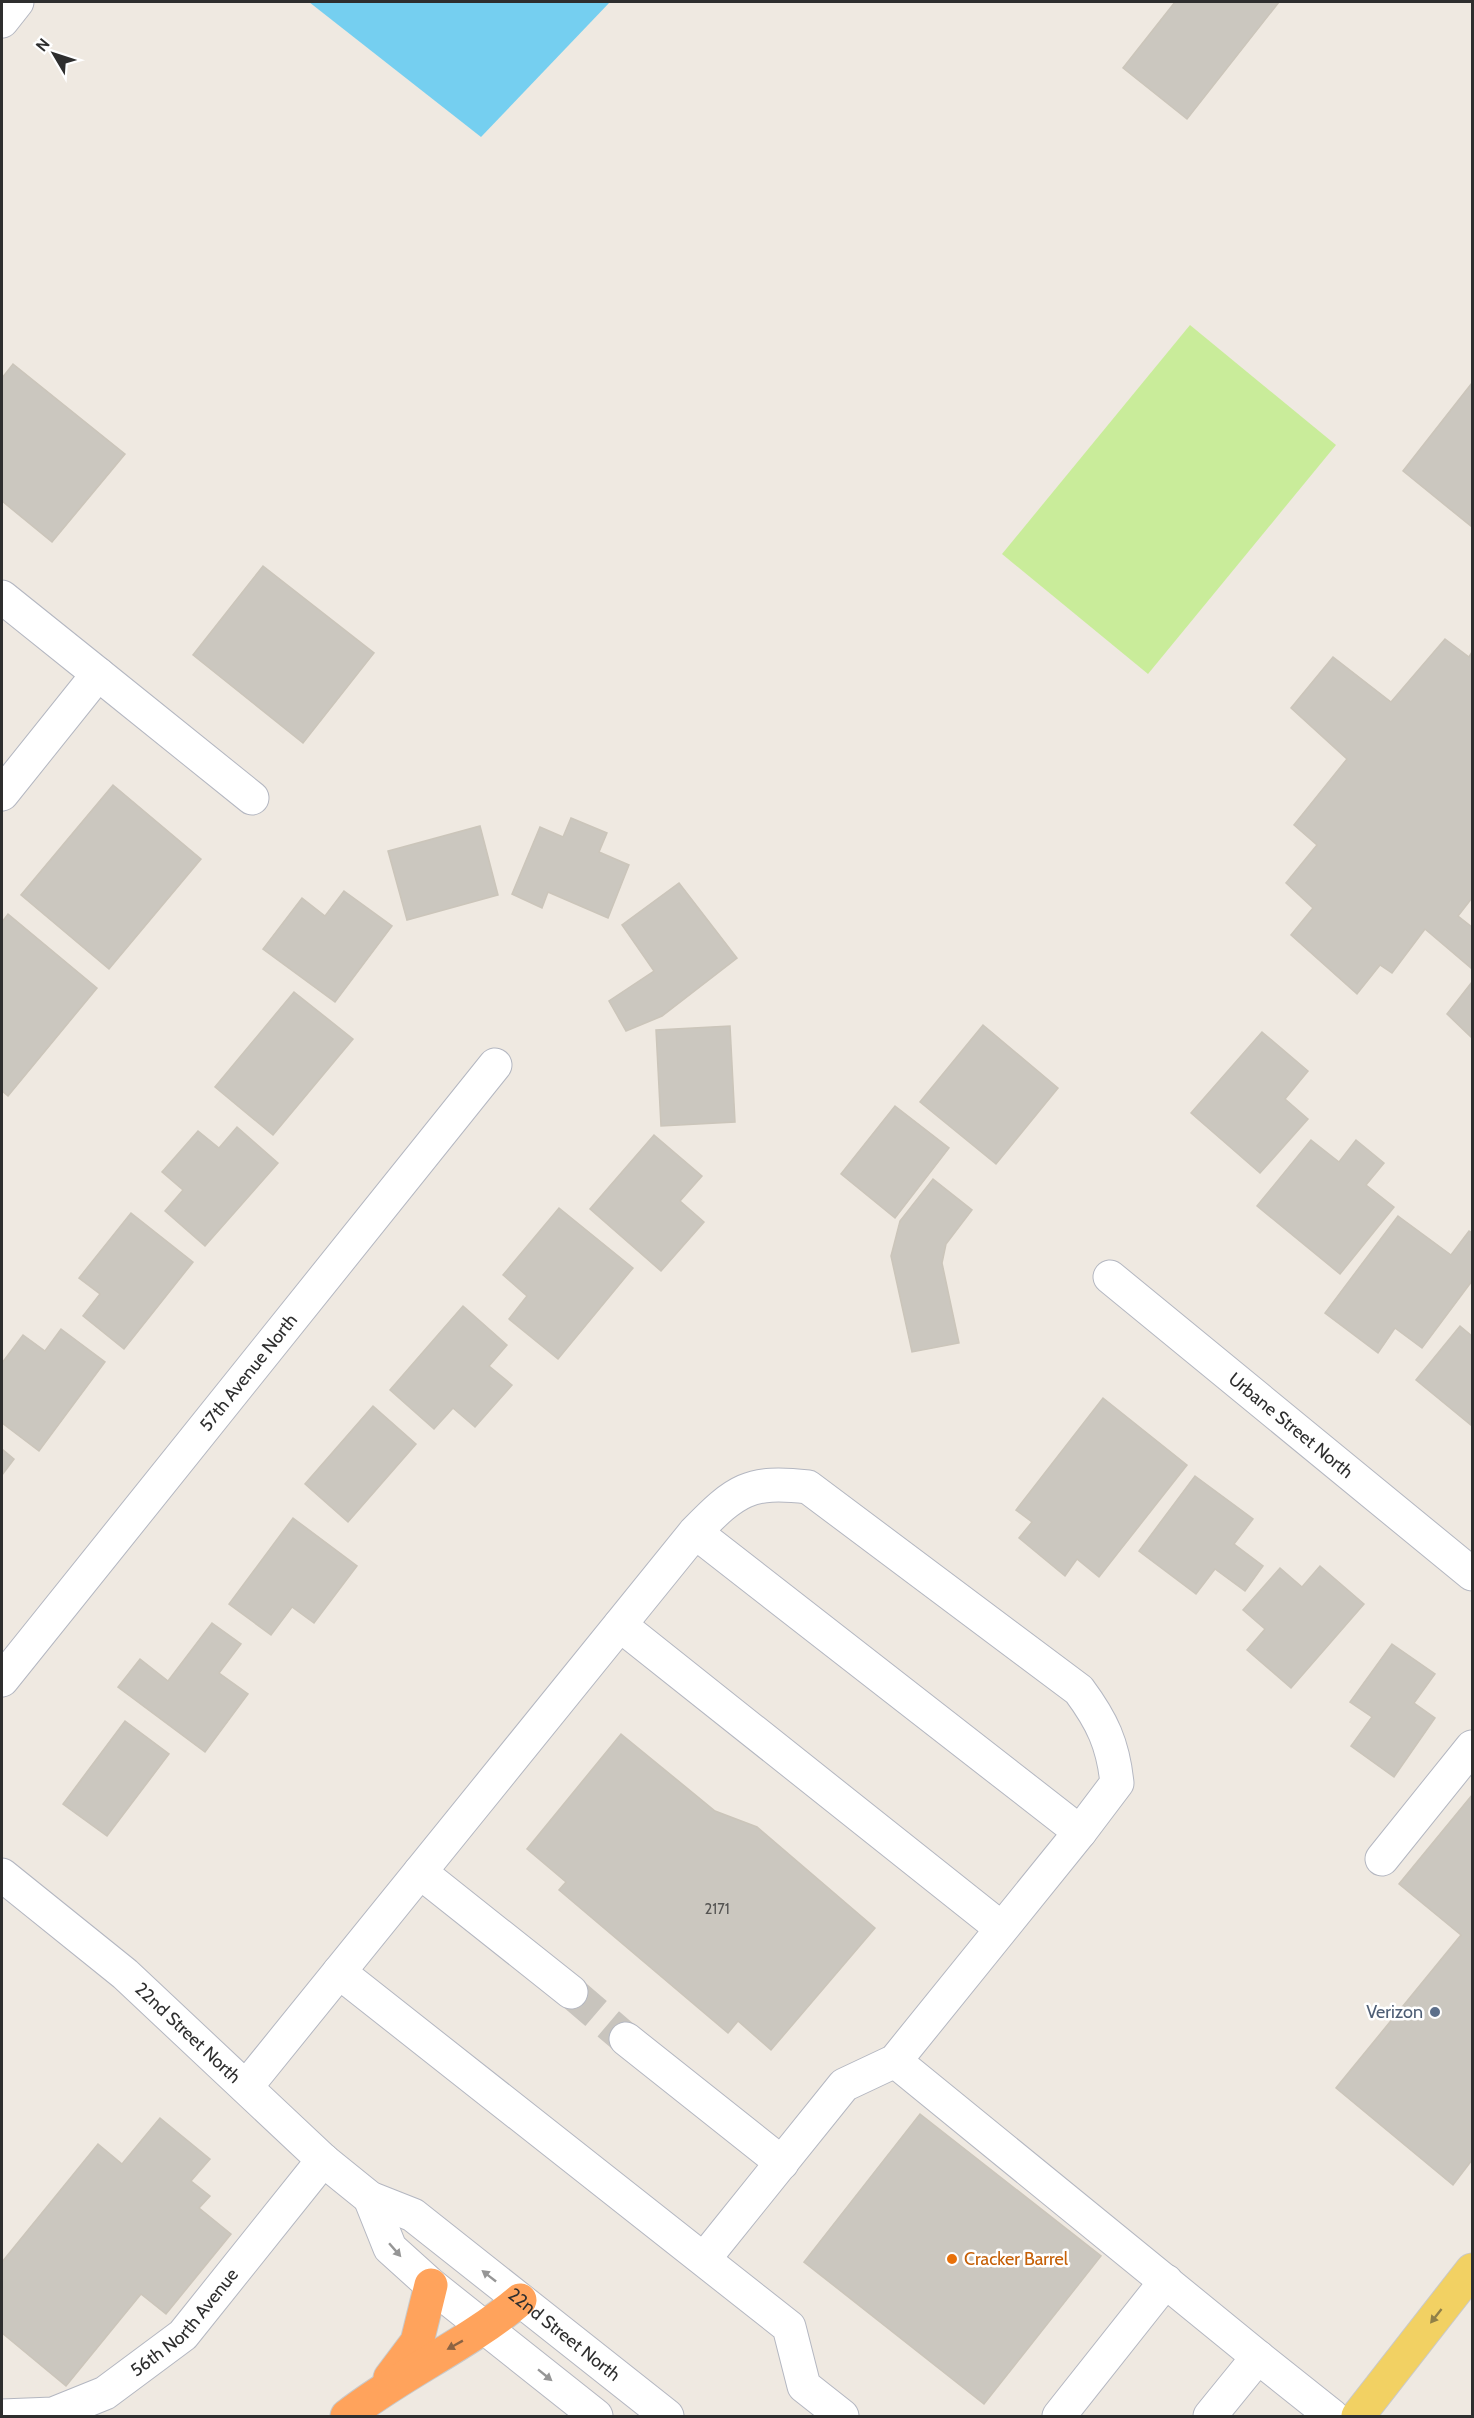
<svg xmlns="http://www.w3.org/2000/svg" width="1474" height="2418" font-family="Cabin,sans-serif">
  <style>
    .pitch { fill: #c9ec9a }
    .water { fill: #75cff0 }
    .building { fill: #cbc7bf; stroke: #cbc5ba; stroke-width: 1.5 }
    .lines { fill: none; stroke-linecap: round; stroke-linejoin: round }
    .minor-tunnel { stroke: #c8c4bd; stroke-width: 33; stroke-dasharray: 33 16; stroke-linecap: butt }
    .minor-casing { stroke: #b4b7c1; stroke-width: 35 }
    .major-casing { stroke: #c9c9c9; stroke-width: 35 }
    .highway-casing { stroke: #c9c9c9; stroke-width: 35 }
    .minor { stroke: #fff; stroke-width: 33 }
    .major { stroke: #f2d163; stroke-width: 33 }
    .highway { stroke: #ffa35c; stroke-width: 33 }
    .oneway { fill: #969696 }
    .oneway2 { fill: #908048 }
    .oneway3 { fill: #8c6343 }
    .service-dot { fill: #5c6f8a; stroke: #fff; stroke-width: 2 }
    .food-dot { fill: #e8710a; stroke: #fff; stroke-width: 2 }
    .labels { text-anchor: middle; stroke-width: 5; stroke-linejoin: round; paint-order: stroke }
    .number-label { font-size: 15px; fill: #555452 }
    .street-label { font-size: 18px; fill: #2e2e2e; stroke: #fff }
    .service-label { font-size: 18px; fill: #4e5e75; stroke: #fff; text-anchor: end }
    .food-label { font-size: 18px; fill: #c56008; stroke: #fff; text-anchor: start }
  </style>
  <rect width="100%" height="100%" fill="#efe9e1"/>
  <!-- pitch -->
  <polygon class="pitch" points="1190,325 1336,445 1148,674 1002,554"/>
  <!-- water -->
  <polygon class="water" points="309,2 610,2 481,137"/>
  <!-- building -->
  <g class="building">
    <polygon points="1175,2 1279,2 1187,119 1123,68"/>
    <polygon points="13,364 125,454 52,542 2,501 2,378"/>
    <polygon points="1472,383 1472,527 1403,471"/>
    <polygon points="263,566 374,653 303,743 193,655"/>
    <polygon points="1445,639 1469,657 1472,652 1472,898 1458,916 1472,927 1472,969 1425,929 1392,973 1380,965 1357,994 1291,935 1313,908 1286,883 1317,845 1294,825 1347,759 1291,708 1333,657 1391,702"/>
    <polygon points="113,785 201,859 109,969 21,895"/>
    <polygon points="571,818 607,833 599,852 629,865 608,918 548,892 542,908 512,894 540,827 563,837"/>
    <polygon points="480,826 498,895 407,920 388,851"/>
    <polygon points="679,883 737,958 662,1016 626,1031 609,1001 654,971 622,925"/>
    <polygon points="344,891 392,926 335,1002 263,949 302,898 325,916"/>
    <polygon points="8,914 97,988 8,1096 2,1091 2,922"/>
    <polygon points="1472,982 1472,1038 1447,1014"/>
    <polygon points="294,992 353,1039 273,1135 215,1087"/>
    <polygon points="983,1025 1058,1088 996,1164 920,1102"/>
    <polygon points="730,1026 735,1122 661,1126 656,1030"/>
    <polygon points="1262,1032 1308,1071 1285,1099 1308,1119 1260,1173 1191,1113"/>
    <polygon points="895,1106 949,1148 895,1218 841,1174"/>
    <polygon points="237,1127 278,1163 205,1246 165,1211 183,1190 162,1172 198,1131 219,1148"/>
    <polygon points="654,1135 702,1176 680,1201 704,1222 661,1271 590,1209"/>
    <polygon points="1311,1140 1339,1162 1356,1140 1384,1163 1366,1185 1394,1207 1340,1274 1257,1206"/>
    <polygon points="933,1179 972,1210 946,1244 942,1263 959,1343 912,1352 891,1256 900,1221"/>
    <polygon points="559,1208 633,1268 558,1359 509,1319 527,1296 503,1275"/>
    <polygon points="131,1213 193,1262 124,1349 83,1316 100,1294 79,1278"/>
    <polygon points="1398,1216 1451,1255 1469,1231 1472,1233 1472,1281 1422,1348 1395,1328 1378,1353 1325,1313"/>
    <polygon points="463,1306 507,1345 489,1366 512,1385 475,1427 453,1408 434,1429 390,1390"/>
    <polygon points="1460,1326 1472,1336 1472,1426 1416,1380"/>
    <polygon points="61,1329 105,1362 39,1451 2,1423 2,1363 23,1335 45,1351"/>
    <polygon points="1103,1398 1187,1465 1099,1577 1077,1559 1065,1576 1019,1538 1032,1522 1016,1510"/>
    <polygon points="373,1406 416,1444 348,1522 305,1484"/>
    <polygon points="2,1449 14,1459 2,1475"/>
    <polygon points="1195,1476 1253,1519 1234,1544 1263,1566 1245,1591 1215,1569 1196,1594 1139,1551"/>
    <polygon points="293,1518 357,1566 314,1623 292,1607 271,1635 229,1604"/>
    <polygon points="1320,1566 1364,1604 1291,1688 1247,1650 1265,1629 1243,1610 1280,1568 1302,1587"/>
    <polygon points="212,1623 241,1644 219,1673 248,1694 205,1752 118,1687 140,1659 168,1681"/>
    <polygon points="1392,1644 1435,1674 1414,1703 1435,1718 1394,1777 1351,1746 1372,1717 1350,1702"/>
    <polygon points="125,1721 169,1754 107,1836 63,1804"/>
    <polygon points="621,1734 715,1811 757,1827 875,1928 771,2050 738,2021 728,2033 559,1890 566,1882 527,1849"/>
    <polygon points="1472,1795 1472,2160 1453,2185 1336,2088 1461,1935 1399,1884"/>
    <polygon points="920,2114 1101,2256 984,2404 804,2262"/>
    <polygon points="160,2118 210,2159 191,2181 210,2196 199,2208 231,2234 166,2314 141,2294 66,2386 2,2333 2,2262 98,2144 122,2164"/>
  </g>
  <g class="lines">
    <!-- minor-tunnel -->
    <polyline class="minor-tunnel" points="571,1992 626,2039"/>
    <defs>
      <g id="minor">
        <polyline points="2,21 17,2"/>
        <polyline points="2,597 98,674 2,794"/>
        <polyline points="98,674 252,798"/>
        <path id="s1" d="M1110,1277L1472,1574"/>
        <polyline points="620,1625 1001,1928"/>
        <path id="s2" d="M2,1680L495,1065"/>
        <polyline points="1382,1859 1472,1747"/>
        <polyline points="420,1872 571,1992"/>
        <path id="s3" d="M2,1875L125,1974L323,2160L370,2198L413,2215L667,2416"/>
        <polyline points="339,1972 789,2327 804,2386 842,2416"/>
        <polyline points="626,2039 782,2163"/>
        <polyline points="895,2061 1258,2357"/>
        <path d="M246,2087L695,1532C736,1490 749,1480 808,1487L1079,1690C1102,1721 1113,1744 1117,1783L1080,1832L695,1532"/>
        <polyline points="370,2198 390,2248 431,2285 596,2416"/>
        <polyline points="704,2259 844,2085 895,2061 1080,1832"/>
        <path id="s4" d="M2,2416L53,2414L105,2393L183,2335L323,2160"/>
        <polyline points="1059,2416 1166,2281"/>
        <polyline points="1210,2416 1258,2357 1332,2416"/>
      </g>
      <polyline id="major" points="1358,2416 1472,2270"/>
      <g id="highway">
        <polyline points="390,2378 417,2342 431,2285"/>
        <path d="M347,2416C402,2373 467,2345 520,2300"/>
      </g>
    </defs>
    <!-- minor casing -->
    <use href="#minor" class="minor-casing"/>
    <!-- major casing -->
    <use href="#major" class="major-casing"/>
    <!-- highway casing -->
    <use href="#highway" class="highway-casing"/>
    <!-- minor -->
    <use href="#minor" class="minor"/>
    <!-- major -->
    <use href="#major" class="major"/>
    <!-- highway -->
    <use href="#highway" class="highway"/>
  </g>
  <!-- one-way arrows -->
  <defs><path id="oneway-solid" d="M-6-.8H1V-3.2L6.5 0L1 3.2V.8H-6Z" transform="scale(1.5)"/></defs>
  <g class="oneway">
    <use href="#oneway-solid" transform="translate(395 2250) rotate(49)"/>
    <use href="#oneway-solid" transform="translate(489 2276) rotate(-142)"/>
    <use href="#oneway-solid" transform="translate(545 2375) rotate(39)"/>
  </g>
  <use class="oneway2" href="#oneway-solid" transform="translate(1436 2316) rotate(128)"/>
  <use class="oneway3" href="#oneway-solid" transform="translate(455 2345) rotate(151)"/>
  <!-- markers -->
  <circle class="service-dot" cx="1435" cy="2012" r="6"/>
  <circle class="food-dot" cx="952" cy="2259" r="6"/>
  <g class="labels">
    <!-- number labels -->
    <g class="number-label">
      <text x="717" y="1914">2171</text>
    </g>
    <!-- street labels -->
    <g class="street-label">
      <text dy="6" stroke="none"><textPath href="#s2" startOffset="394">57th Avenue North</textPath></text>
      <text dy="6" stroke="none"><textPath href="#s1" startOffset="234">Urbane Street North</textPath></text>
      <text dy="6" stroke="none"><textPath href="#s3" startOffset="244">22nd Street North</textPath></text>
      <text dy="6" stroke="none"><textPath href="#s4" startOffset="214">56th North Avenue</textPath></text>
      <text dy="6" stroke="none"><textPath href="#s3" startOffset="729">22nd Street North</textPath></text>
    </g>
    <!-- service labels -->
    <g class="service-label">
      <text x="1423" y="2018">Verizon</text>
    </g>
    <!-- food labels -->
    <g class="food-label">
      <text x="964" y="2265">Cracker Barrel</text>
    </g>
  </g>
  <!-- border -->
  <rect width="1474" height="2418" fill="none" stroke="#2e2e2e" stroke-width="6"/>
  <!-- north arrow -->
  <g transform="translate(54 54) rotate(309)" stroke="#ffffff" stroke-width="4.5" paint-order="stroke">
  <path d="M0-4.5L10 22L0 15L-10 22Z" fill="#2e2e2e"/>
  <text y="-9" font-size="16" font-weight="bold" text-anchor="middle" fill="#2e2e2e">N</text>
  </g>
</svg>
